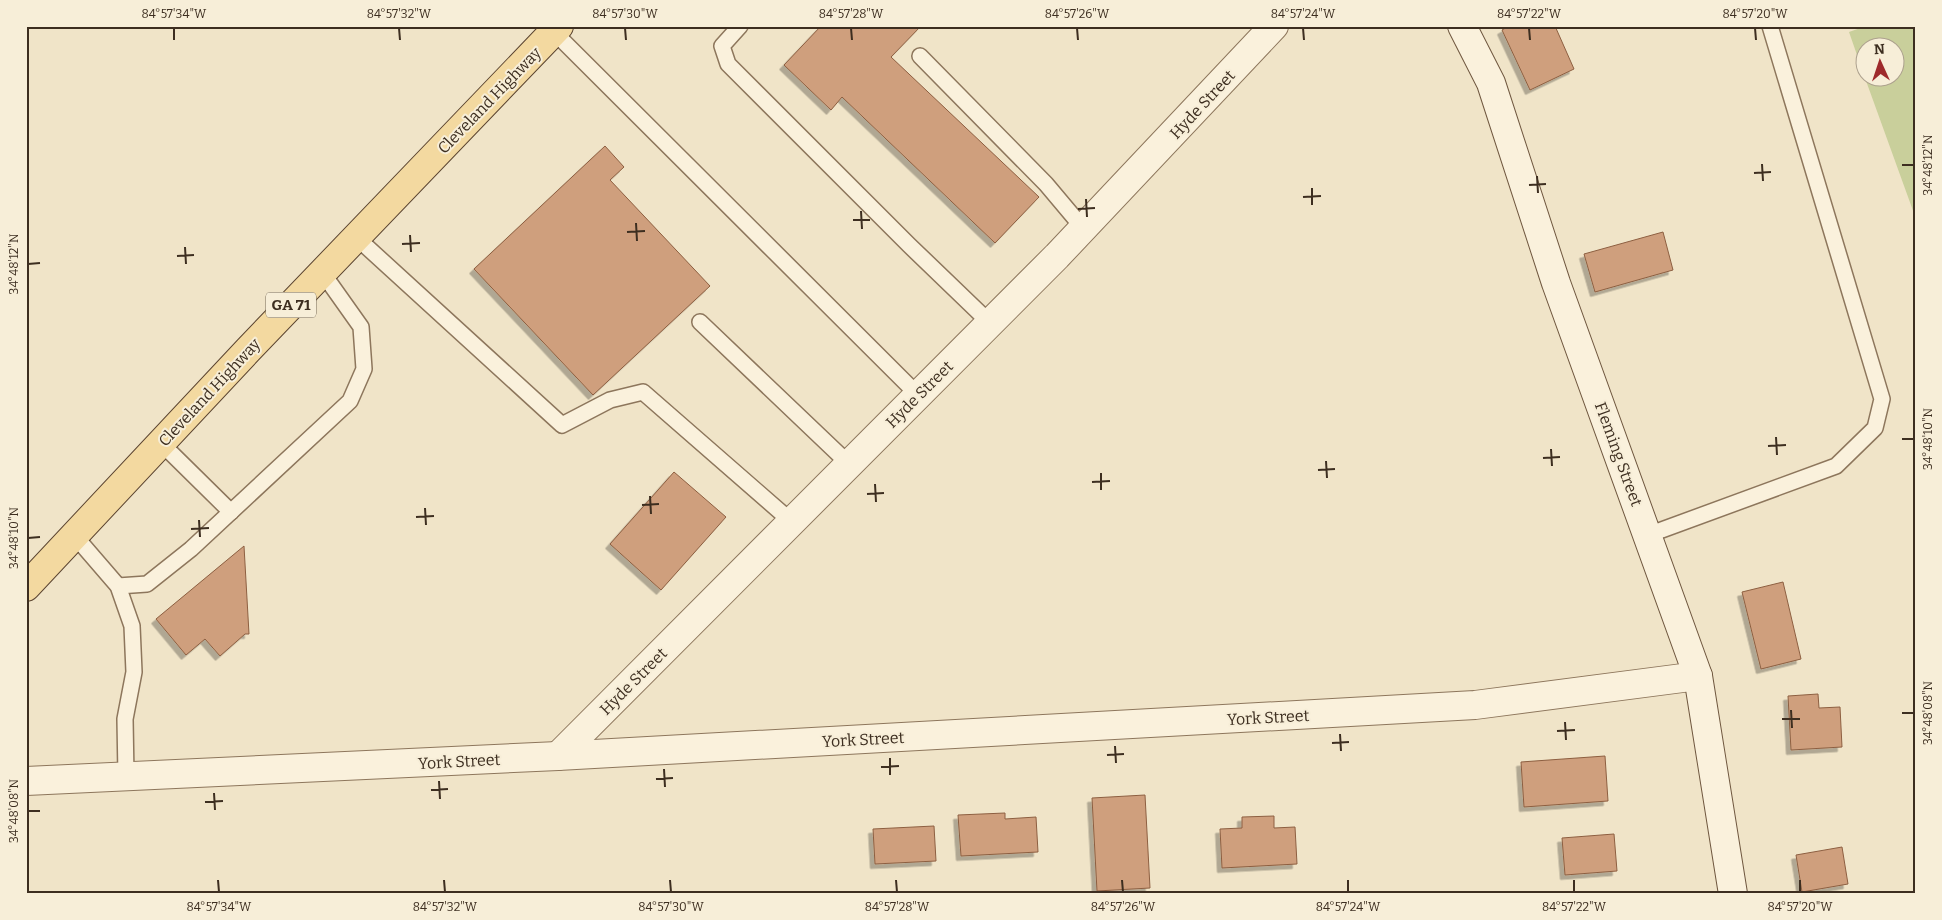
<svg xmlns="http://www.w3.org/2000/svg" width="1942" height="920" font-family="Bitter,serif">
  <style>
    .green { fill: #c9cf9b }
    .building { fill: #cf9f7d; stroke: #8d5f41; filter: url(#shadow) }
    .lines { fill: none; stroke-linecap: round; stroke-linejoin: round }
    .lane-casing { stroke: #8d765c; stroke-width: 18 }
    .street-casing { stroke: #8d765c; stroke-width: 30 }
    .secondary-casing { stroke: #6f573f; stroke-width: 30 }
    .primary-casing { stroke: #5b4430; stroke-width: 30 }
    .lane { stroke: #faf1dc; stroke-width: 15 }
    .street { stroke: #faf1dc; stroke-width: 28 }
    .secondary { stroke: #faf1dc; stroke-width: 28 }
    .primary { stroke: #f3d9a0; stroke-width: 28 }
    .ticks { fill: none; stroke: #3d2e20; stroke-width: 2 }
    .labels { text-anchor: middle; stroke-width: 4; stroke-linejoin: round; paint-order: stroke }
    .shield { fill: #f7eed8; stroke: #756857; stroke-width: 1 }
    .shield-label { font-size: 15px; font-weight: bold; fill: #3d2e20 }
    .street-label { font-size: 16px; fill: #3d2e20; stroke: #f7eed8 }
    .neatline { fill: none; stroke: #3d2e20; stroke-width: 2 }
    .ticks-label { font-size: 12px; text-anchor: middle; fill: #3d2e20 }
  </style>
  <defs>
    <filter id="shadow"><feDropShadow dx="-4.5" dy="4.5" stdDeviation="0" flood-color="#0004"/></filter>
  </defs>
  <rect width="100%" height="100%" fill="#f0e4c8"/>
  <!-- green -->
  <polygon class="green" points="1866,26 1916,26 1916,219 1865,78 1894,78 1894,48 1864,48 1864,75 1849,32"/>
  <!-- building -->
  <g class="building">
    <polygon points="821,26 921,26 891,57 1039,197 995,243 842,97 831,110 784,65"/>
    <polygon points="1509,26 1555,26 1574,69 1530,90 1502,30"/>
    <polygon points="605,146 624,167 610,180 710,286 593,395 474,269"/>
    <polygon points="1663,232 1673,270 1595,292 1584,254"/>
    <polygon points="674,472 726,517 661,590 610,544"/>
    <polygon points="244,546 249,634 245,634 220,656 205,639 186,655 156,619"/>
    <polygon points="1783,582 1801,659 1761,669 1742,592"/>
    <polygon points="1818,694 1819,708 1840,707 1842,747 1791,750 1788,696"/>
    <polygon points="1605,756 1608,801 1524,807 1521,762"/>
    <polygon points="1145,795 1150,888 1097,891 1092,798"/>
    <polygon points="1005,813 1005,819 1036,817 1038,852 961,856 958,815"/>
    <polygon points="1274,816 1274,828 1295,827 1297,864 1222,868 1220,829 1242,828 1242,817"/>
    <polygon points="934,826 936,861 875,864 873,829"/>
    <polygon points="1614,834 1617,871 1565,875 1562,838"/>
    <polygon points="1842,847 1848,884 1802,892 1796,855"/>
  </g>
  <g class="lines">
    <defs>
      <g id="lane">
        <polyline points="740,26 722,46 728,64 909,245 990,323"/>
        <polyline points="554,32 918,395"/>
        <polyline points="920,56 1046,184 1083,228"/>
        <polyline points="356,237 562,425 610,400 643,392 792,522"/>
        <polyline points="700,322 849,464"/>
        <polyline points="161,443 231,512"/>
        <polyline points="74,535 118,586 132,626 134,672 125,719 126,776"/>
        <polyline points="1648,535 1836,466 1875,428 1882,399 1770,26"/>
        <polyline points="118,586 147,584 191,549 350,401 364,369 361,327 322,272"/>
      </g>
      <g id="street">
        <polyline points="558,756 1057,256 1274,26"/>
        <polyline points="26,781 558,756 1475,705 1698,676"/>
      </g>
      <polyline id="secondary" points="1462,26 1491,83 1556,283 1698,676 1733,894"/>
      <polyline id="primary" points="26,587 248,350 559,26"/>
    </defs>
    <!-- lane casing -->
    <use href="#lane" class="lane-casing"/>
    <!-- street casing -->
    <use href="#street" class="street-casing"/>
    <!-- secondary casing -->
    <use href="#secondary" class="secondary-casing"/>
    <!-- primary casing -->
    <use href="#primary" class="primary-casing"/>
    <!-- lane -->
    <use href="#lane" class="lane"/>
    <!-- street -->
    <use href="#street" class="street"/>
    <!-- secondary -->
    <use href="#secondary" class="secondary"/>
    <!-- primary -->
    <use href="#primary" class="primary"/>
  </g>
  <!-- ticks -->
  <path class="ticks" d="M174,28V40M399,28L400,40M625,28L626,40M851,28L852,40M1077,28L1078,40M1303,28L1304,40M1529,28L1530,40M1755,28L1756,40M1762,164L1763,181M1902,165H1914M1754,173L1771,172M1537,176L1538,193M1529,185L1546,184M1312,188V205M1303,197L1321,196M1086,199L1087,217M1078,209L1095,208M861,211L862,229M853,220H870M636,223L637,241M627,232L645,231M410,235L411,252M402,244L420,243M185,247L186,264M177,256L194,255M28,264L40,263M1776,437L1777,455M1902,439H1914M1768,446L1786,445M1551,449L1552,466M1543,458L1560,457M1326,461L1327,478M1318,470L1335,469M1101,473V490M1092,482L1110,481M875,484L876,502M867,494L884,493M650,496L651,514M642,505L659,504M425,508L426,525M416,517L434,516M199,520L200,537M191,529L209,528M28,538L40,537M1791,710L1792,728M1902,713H1914M1782,719H1800M1565,722L1566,740M1557,731L1575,730M1340,734L1341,751M1332,743L1349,742M1115,746L1116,763M1107,755L1124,754M890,758V775M881,767L899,766M664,769L665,787M656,779L673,778M439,781L440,799M431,790L448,789M214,793L215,810M205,802L223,801M28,811H40M218,880L219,892M444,880L445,892M670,880L671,892M896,880L897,892M1122,880L1123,892M1348,880V892M1574,880V892M1800,880V892"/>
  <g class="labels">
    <!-- shield labels -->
    <rect class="shield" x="266" y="292.5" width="50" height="25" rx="4"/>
    <g class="shield-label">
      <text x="291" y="310">GA 71</text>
    </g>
    <!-- street labels -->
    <g class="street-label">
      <text transform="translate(489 100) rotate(-46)" y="6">Cleveland Highway</text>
      <text transform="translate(1202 104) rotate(-47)" y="6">Hyde Street</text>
      <text transform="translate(209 392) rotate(-47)" y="6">Cleveland Highway</text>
      <text transform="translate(919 394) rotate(-45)" y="6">Hyde Street</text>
      <text transform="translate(1619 454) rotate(70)" y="6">Fleming Street</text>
      <text transform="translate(633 681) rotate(-45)" y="6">Hyde Street</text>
      <text transform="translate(1268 717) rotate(-3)" y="6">York Street</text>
      <text transform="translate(863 739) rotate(-3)" y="6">York Street</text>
      <text transform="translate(459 761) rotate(-3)" y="6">York Street</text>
    </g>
  </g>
  <!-- border -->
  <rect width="1942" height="920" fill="none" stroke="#f7eed8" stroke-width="55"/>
  <!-- north arrow -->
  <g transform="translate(1880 62) rotate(357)"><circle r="24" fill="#f7eed8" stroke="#ada18e"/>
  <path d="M0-4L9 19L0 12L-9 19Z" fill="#9e2a2b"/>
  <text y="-8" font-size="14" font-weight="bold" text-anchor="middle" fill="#3d2e20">N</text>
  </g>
  <rect x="28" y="28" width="1886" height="864" class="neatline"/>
  <g class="ticks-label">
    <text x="174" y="18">84°57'34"W</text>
    <text x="399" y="18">84°57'32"W</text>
    <text x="625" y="18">84°57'30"W</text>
    <text x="851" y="18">84°57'28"W</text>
    <text x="1077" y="18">84°57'26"W</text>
    <text x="1303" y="18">84°57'24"W</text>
    <text x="1529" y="18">84°57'22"W</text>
    <text x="1755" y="18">84°57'20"W</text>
    <text transform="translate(1928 165) rotate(-90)" y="4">34°48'12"N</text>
    <text transform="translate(14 264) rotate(-90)" y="4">34°48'12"N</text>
    <text transform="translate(1928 439) rotate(-90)" y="4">34°48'10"N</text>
    <text transform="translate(14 538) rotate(-90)" y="4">34°48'10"N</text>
    <text transform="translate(1928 713) rotate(-90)" y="4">34°48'08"N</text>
    <text transform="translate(14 811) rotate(-90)" y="4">34°48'08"N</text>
    <text x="219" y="911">84°57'34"W</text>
    <text x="445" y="911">84°57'32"W</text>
    <text x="671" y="911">84°57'30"W</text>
    <text x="897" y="911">84°57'28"W</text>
    <text x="1123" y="911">84°57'26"W</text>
    <text x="1348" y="911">84°57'24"W</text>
    <text x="1574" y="911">84°57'22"W</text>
    <text x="1800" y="911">84°57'20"W</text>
  </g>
</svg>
